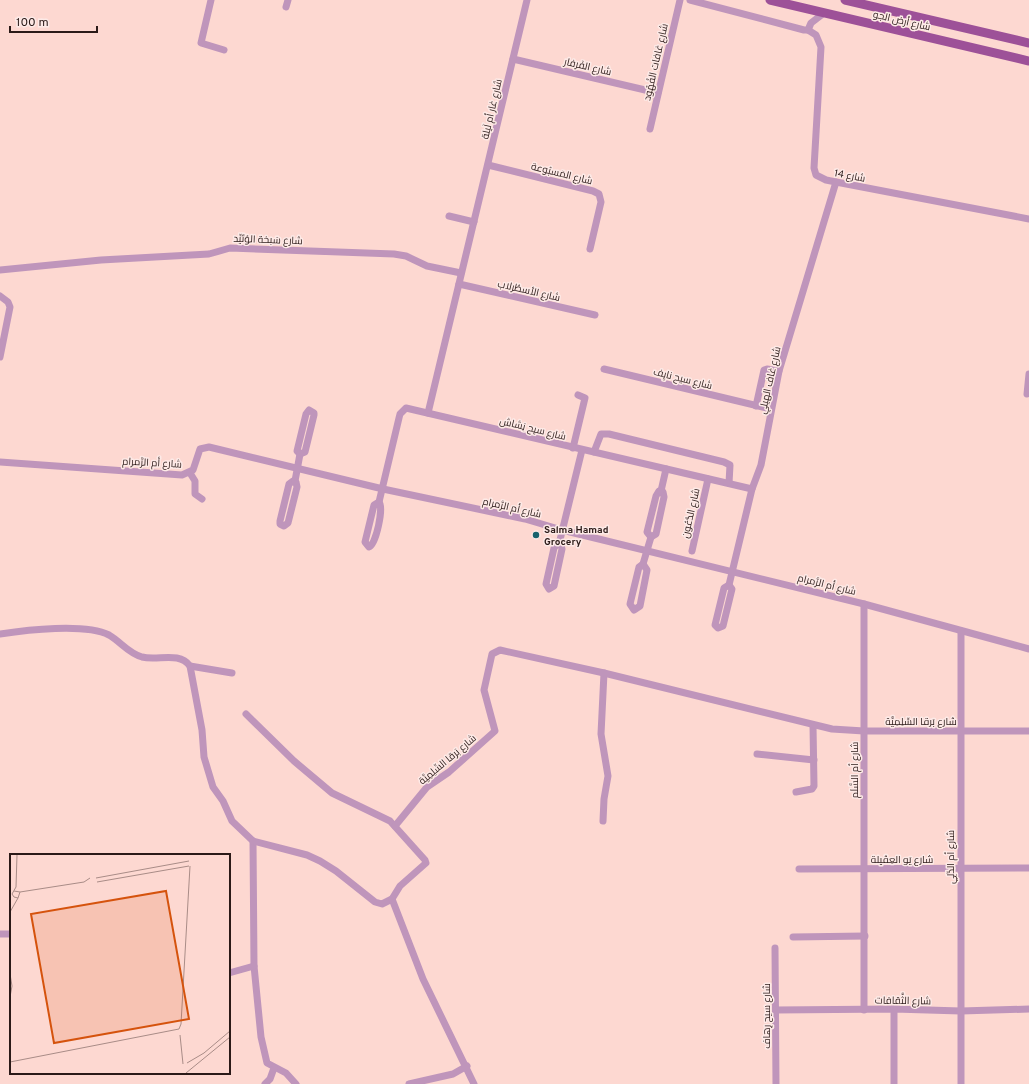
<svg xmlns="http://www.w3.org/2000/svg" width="1029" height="1084" font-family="Overpass,Cairo,sans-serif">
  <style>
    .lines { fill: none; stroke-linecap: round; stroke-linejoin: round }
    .minor { stroke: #bf95bb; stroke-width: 7 }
    .major { stroke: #9d5198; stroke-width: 9 }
    .poi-dot { fill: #17636e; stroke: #fdeae7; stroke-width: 1.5 }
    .labels { text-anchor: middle; stroke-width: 3; stroke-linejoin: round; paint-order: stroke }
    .street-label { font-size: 10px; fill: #2b1a18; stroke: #fdeae7 }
    .poi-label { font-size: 10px; font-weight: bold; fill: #2b1a18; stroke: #fdeae7; text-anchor: start }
    .inset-road { fill: none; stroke: #a98c87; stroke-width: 1 }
    .view { fill: #d5530d; fill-opacity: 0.15; stroke: #d5530d; stroke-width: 2 }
    .inset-edge { fill: none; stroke: #2b1a18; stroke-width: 2 }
  </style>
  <rect width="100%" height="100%" fill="#fdd8d1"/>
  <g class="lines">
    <!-- minor -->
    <g class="minor">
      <polyline points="211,0 201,43 224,50"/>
      <polyline points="690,0 804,30 808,30 811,23 824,13"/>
      <polyline points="286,7 288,0"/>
      <polyline points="808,30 816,35 821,47 814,168 816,175 826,180 836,182 1029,219"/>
      <polyline points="513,59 658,93"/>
      <polyline points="650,129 680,0"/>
      <polyline points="488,165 593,191 599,194 601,202 590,249"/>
      <polyline points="449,216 474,222"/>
      <polyline points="0,270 101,260 209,254 230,248 394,254 406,256 427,266 461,273"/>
      <polyline points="459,284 595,315"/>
      <polyline points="0,296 8,302 10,307 0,357"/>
      <polyline points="604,369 771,409"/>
      <polyline points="1027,394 1029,374"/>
      <polyline points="756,406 764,370 767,369 779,371"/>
      <polygon points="309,410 314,413 314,415 305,452 300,454 297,451 306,414"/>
      <polyline points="428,413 527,0"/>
      <polyline points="573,448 585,398 578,395"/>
      <polyline points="594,452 601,434 609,434 724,462 730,465 729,483"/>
      <polyline points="0,462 182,475 193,470 200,449 209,447 383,489 525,519 562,530 864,604 1029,649"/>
      <polyline points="190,473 195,481 195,494 202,499"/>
      <polygon points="293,481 296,482 297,487 288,523 284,526 280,524 280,521 289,484"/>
      <polyline points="295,481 300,454"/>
      <polygon points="659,491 663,492 664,497 656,534 651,537 647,532 656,496"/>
      <polyline points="661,491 666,469"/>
      <polyline points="379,502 399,418 400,414 406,408 752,489"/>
      <path d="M379,502C384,507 376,545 369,547L365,542L374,505Z"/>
      <polygon points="557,544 561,545 562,549 554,586 549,589 546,584 554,548"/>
      <polyline points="559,544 582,450"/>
      <polyline points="692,551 708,479"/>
      <polygon points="643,564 647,570 640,606 634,610 630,604 639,567"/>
      <polyline points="643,564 651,537"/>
      <polyline points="729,585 752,489 761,465 779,371 836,182"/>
      <polygon points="729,585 732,589 723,626 718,628 715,625 724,588"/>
      <polyline points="864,604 864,1010"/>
      <path d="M0,634C26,630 85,623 109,635C121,642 128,653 142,657C158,661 179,651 190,666L232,673"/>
      <polyline points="190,666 202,730 204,757 213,787 223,801 232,821 253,841 254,966 261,1037 267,1063 286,1073 296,1084"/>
      <polyline points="246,714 294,761 332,793 390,821 425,860 426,863 400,886 392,899 382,904 375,902 336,871 320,861 307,855 253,841"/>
      <polyline points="757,754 814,760"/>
      <polyline points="796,792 812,789 814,786 813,725"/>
      <polyline points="603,821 604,799 608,776 601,734 604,673"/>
      <polyline points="395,826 427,787 449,772 495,731 484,690 492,654 500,650 604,673 832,729 864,731 1029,731"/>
      <polyline points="799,869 1029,868"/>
      <polyline points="392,899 423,979 474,1084"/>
      <polyline points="0,934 11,934"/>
      <polyline points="793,937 865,936"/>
      <polyline points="775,948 776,1084"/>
      <polyline points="229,973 254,966"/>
      <polyline points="776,1010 894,1009 961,1011 1029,1009"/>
      <polyline points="265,1084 270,1079 274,1068"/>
      <polyline points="409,1084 453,1074 467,1066"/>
      <polyline points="894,1084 894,1009"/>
      <polyline points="961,1084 961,631"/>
    </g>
    <!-- major -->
    <g class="major">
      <polyline points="770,0 1029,61"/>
      <polyline points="845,0 1029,43"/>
    </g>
  </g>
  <!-- markers -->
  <circle class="poi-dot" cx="536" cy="535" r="4"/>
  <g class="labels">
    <!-- street labels -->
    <g class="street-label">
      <text transform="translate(902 20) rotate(13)" y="4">شارع أرض الجو</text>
      <text transform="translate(655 62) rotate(-77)" y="4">شارع غافات الفُهُود</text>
      <text transform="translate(588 66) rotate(13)" y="4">شارع الفَرفار</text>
      <text transform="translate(491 109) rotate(-77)" y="4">شارع غار أم لَيلة</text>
      <text transform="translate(562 173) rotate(14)" y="4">شارع المَسبُوعة</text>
      <text transform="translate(850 175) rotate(11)" y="4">شارع 14</text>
      <text transform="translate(268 239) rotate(2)" y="4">شارع سَبخة الوُتَيِّد</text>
      <text transform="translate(529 290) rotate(13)" y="4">شارع الأسطُرلاب</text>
      <text transform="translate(683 378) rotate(14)" y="4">شارع سيح نايِف</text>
      <text transform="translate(769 380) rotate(-77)" y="4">شارع غاف الهيلي</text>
      <text transform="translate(533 428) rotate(14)" y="4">شارع سيح نِشاش</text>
      <text transform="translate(152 462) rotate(3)" y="4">شارع أم الرَّمرام</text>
      <text transform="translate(512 507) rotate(13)" y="4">شارع أم الرَّمرام</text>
      <text transform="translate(690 513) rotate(-77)" y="4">شارع الدُّعُون</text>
      <text transform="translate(827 584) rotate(14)" y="4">شارع أم الرَّمرام</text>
      <text x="921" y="725">شارع بَرقا السِّلِمِيَّة</text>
      <text transform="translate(447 759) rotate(-40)" y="4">شارع بَرقا السِّلِمِيَّة</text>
      <text transform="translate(854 770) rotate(-90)" y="4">شارع أم السَّلَم</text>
      <text transform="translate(950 857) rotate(-90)" y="4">شارع أم الدِّلِي</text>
      <text x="902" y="863">شارع يَو العِقَيلة</text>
      <text transform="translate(903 1000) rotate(1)" y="4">شارع الثَّقافات</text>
      <text transform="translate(766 1016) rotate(-90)" y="4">شارع سيح رِهاف</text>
    </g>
    <!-- poi labels -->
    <g class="poi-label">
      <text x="544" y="533">Salma Hamad<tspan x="544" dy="12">Grocery</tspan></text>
    </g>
  </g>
  <!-- overview -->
  <g transform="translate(10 854)">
    <rect width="220" height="220" fill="#fdd8d1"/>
    <path class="inset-road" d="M86,24L179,7M87,28L179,12M4,37L10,38L8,44L4,43L2,40L6,33L7,1M10,38L74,28L80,24M0,58L8,44M0,120L2,132L0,143M169,175L171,170L180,12M170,181L173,210M0,208L169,175M177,209L194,199L220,177M176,219L220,183"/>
    <path class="view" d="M156,37L179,165L44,189L21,60Z"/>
    <rect width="220" height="220" class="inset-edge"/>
  </g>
  <!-- scale -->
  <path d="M10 26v6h87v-6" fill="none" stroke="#2b1a18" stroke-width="2"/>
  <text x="16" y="26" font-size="12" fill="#2b1a18" stroke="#fdeae7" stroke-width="3" paint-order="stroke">100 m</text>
</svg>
